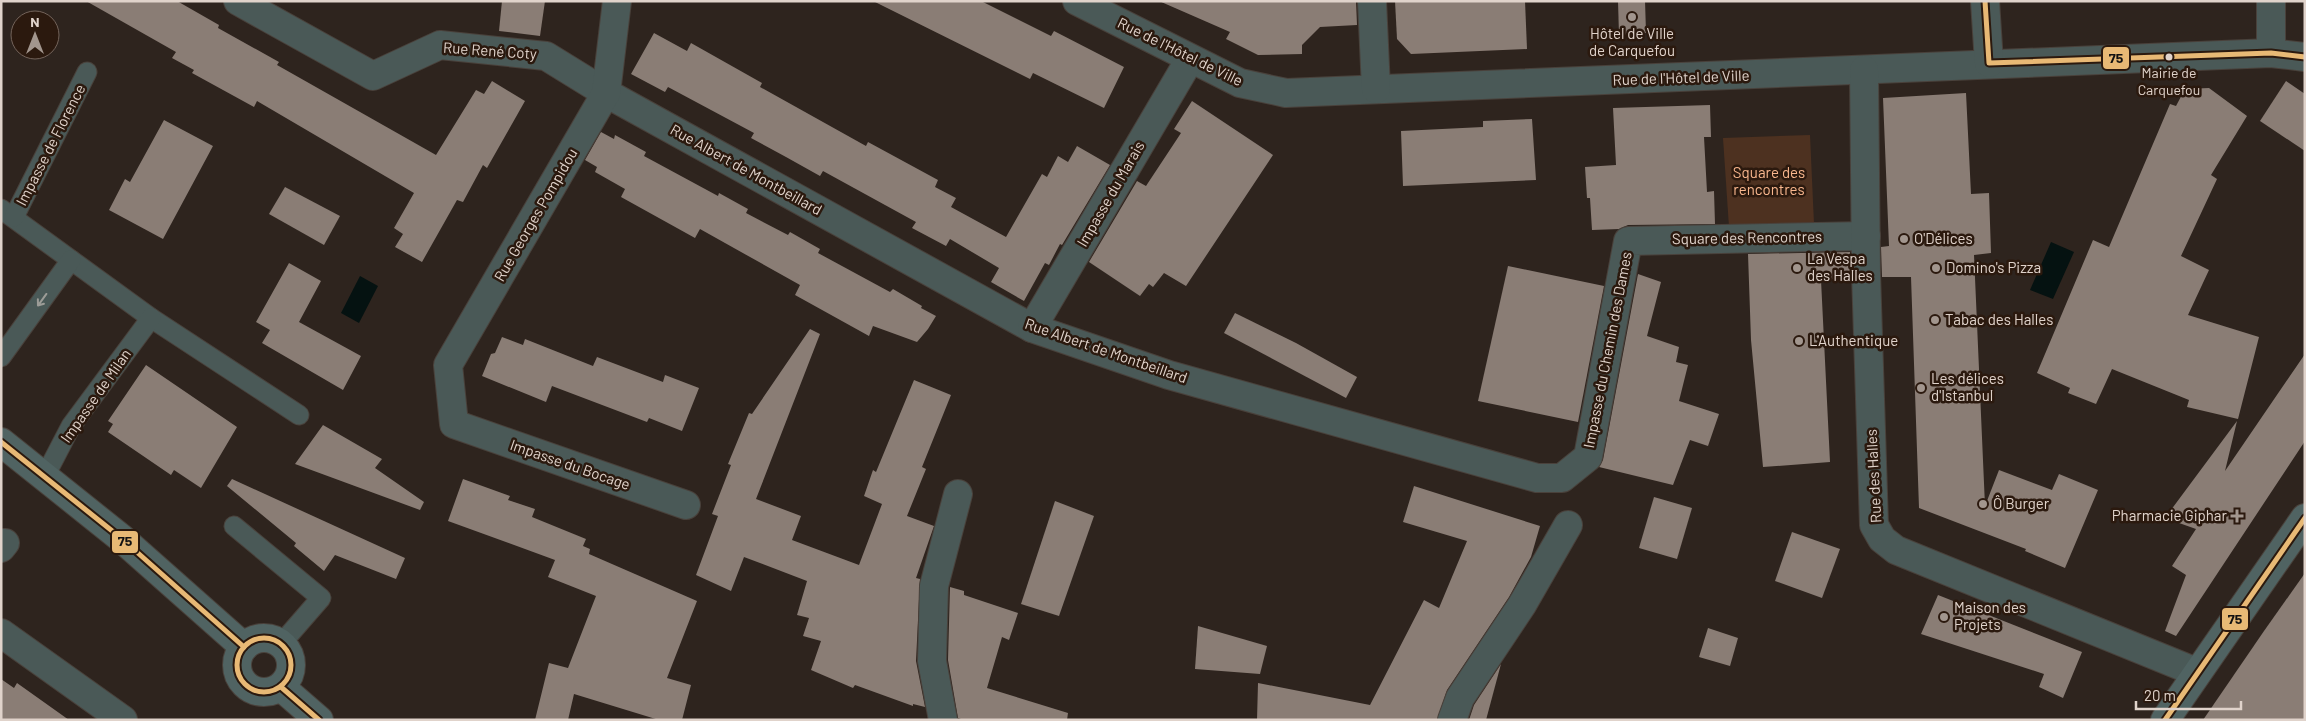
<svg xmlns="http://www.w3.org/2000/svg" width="2306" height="721" font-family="Barlow,sans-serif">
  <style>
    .green { fill: #4d3120 }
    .water { fill: #051211 }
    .building { fill: #8a7d75 }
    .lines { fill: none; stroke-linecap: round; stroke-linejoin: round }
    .lane-casing { stroke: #49413b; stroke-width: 21 }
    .street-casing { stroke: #49413b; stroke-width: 30 }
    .secondary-casing { stroke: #49413b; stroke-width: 30 }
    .lane { stroke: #4a5957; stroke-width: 19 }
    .street { stroke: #4a5957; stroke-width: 28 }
    .secondary { stroke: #506362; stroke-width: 28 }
    .bus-1-casing { stroke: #2b190e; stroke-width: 9 }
    .bus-1 { stroke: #e8b975; stroke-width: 5 }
    .oneway { stroke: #9c9c97 }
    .poi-dot { fill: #a2968e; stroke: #2b190e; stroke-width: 2 }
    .bus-dot { fill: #e0d3cb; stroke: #2b190e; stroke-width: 2 }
    .labels { text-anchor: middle; stroke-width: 5; stroke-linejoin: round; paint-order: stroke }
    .bus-label { font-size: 14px; fill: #e0d3cb; stroke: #2b190e }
    .poi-label { font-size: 15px; fill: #e0d3cb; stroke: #2b190e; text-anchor: start }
    .street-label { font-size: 15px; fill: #e0d3cb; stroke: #2b190e }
    .park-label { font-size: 15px; fill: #f9b78e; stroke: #2b190e }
    .line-badge { stroke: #2b190e; stroke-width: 2 }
    .pale-badge-label { font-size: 14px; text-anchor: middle; font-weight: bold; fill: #111 }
  </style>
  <rect width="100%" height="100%" fill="#2e241e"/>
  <!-- green -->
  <polygon class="green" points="1810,135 1814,224 1729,227 1723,138"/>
  <!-- water -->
  <g class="water">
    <polygon points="2051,242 2074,252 2053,299 2030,290"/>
    <polygon points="360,276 378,286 359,323 341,313"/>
  </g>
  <!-- building -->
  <g class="building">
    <polygon points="86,1 177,1 219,25 218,28 279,62 277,65 436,155 476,90 484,94 492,81 525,101 487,168 483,165 463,202 457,200 422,262 395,247 403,234 394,228 414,193 257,101 254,107 192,73 194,70 172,58 176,52"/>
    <polygon points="502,1 545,1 540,36 499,31"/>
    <polygon points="873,1 981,1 1051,36 1054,31 1124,67 1104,108 1033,73 1030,79"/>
    <polygon points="1159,1 1356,1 1357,25 1320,27 1302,45 1302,54 1258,55 1226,39 1230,32"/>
    <polygon points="1395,1 1525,1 1527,49 1411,54 1397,39"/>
    <polygon points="1618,1 1645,1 1646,33 1619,35"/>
    <polygon points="654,33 687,51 691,43 762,83 760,87 866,146 868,142 938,180 935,187 956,198 951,207 1006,237 1042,174 1047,177 1058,156 1068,162 1077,146 1110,165 1062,245 1060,244 1049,265 1045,263 1024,301 991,282 999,268 950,239 946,246 912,228 916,222 823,171 820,176 786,157 751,138 754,133 668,87 665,92 631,74"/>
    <polygon points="2286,81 2305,94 2305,151 2260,121"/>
    <polygon points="2209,88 2247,116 2211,175 2217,179 2181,256 2209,270 2188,315 2259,337 2238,419 2187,407 2189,400 2112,369 2096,404 2068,393 2070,388 2037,373 2093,240 2109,247 2170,104 2176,106 2185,89"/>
    <polygon points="1966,93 1971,194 1989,193 1991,253 1974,255 1985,506 1999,470 2052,490 2059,474 2098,490 2065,568 2025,551 2026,549 1919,508 1911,277 1882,277 1881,247 1889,246 1883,98"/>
    <polygon points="1192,101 1273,155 1186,286 1164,273 1153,287 1149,284 1140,296 1089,262 1137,181 1146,186 1181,133 1174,129"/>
    <polygon points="1710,105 1711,137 1704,137 1707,192 1714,191 1715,224 1628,225 1619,229 1592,230 1590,198 1587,198 1585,167 1616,165 1613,108"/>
    <polygon points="1532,119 1536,180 1403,186 1401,131 1483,127 1483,121"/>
    <polygon points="164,120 213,146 163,239 109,210 125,179 130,182"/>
    <polygon points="601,132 614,139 615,135 646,152 644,156 718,196 719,193 748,209 746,213 788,235 790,232 820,249 818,253 890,292 893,289 922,306 921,308 936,316 928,329 917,342 873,326 869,336 795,295 800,285 700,229 695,238 621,197 625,189 595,172 597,167 585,160"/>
    <polygon points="285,187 340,216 324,245 269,214"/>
    <polygon points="1850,252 1851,278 1821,280 1830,462 1763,467 1751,340 1748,254"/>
    <polygon points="289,263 321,281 299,322 361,356 343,390 262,343 270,330 256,322"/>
    <polygon points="1508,266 1604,286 1578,422 1478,401"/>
    <polygon points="1638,274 1661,282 1647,336 1679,347 1676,362 1688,365 1679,401 1719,414 1708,446 1690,440 1673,485 1599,467 1603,460"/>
    <polygon points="1235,313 1296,343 1357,377 1346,398 1224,333"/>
    <polygon points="810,329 820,334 756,499 801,516 792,540 859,565 882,504 864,496 873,470 876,472 914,380 951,395 922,467 926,469 907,516 934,526 916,578 920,579 916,661 925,707 913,704 913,706 855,685 853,688 811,670 821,641 803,636 809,618 797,615 807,581 744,557 731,591 696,575 718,516 712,514 731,465 728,464 749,413 752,414"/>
    <polygon points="502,337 523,345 525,339 593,366 597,357 663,382 665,375 699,388 682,431 649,418 647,422 552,386 546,402 482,376 491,354 495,353"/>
    <polygon points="2305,354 2305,441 2176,636 2165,631 2186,575 2172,566 2196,529 2165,518 2237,421 2225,471"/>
    <polygon points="146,365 237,427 201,488 174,470 171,475 108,432 113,424 108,421"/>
    <polygon points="323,425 382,459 375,468 424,502 420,510 295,464"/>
    <polygon points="232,479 405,558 396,579 335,555 324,571 294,546 296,543 227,486"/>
    <polygon points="463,479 510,496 508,500 535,509 532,517 586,539 583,546 590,549 589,554 697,601 667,678 691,685 682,720 659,720 574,694 568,720 535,720 549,663 568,668 596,596 548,577 555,560 448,521"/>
    <polygon points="1414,486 1540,526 1531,557 1509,597 1447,690 1437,720 1257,720 1258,683 1370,705 1424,600 1439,608 1467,541 1403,522"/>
    <polygon points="1654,497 1692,508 1677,559 1639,548"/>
    <polygon points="1055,501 1094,516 1059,616 1021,604"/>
    <polygon points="1792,532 1840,549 1822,598 1775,581"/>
    <polygon points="2305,573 2305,720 2203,720 2264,631"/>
    <polygon points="950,587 964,591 964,595 1018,613 1009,640 1002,637 987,688 1068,713 1067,720 964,720 958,718 948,660"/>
    <polygon points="1938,595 2082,652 2063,698 2039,687 2044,674 1921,634"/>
    <polygon points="1198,626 1267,646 1260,674 1195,669"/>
    <polygon points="1708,628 1738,638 1730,666 1699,657"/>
    <polygon points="1501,664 1486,720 1469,720 1474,705"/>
    <polygon points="1,679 14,688 17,683 69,720 1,720"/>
  </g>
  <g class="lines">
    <defs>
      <g id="lane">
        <polyline points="1,209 151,318 299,415"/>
        <polyline points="14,217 87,72"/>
        <polyline points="1,357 71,260"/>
        <polyline points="45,476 71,426 151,318"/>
        <polyline points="234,526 321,598 281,644"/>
      </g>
      <g id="street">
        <polyline points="238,1 373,76 440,45 546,56 606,93 1032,328 1169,375 1537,478 1562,478 1588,457 1628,241 1866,236"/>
        <polyline points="617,1 606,93 448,365 454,424 686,505"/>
        <polyline points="1077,1 1240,83 1286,93 2271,53 2305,57"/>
        <polyline points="1372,1 1376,89"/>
        <polyline points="1985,1 1989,63"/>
        <polyline points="2271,1 2271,53"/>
        <polyline points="1864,70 1866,273 1874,525 1882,539 1896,550 2196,672"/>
        <polyline points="1032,328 1190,59"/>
        <polyline points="1,548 5,543"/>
        <polyline points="1,633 123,720"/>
        <polyline points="943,720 932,661 934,586 958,494"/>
        <polyline points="1452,720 1460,698 1522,605 1568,525"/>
      </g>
      <g id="secondary">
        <polyline points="1,442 121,538 244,647"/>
        <circle cx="264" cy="665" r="27"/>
        <polyline points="281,687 319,720"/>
        <polyline points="2165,720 2305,518"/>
      </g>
    </defs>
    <!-- lane casing -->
    <use href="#lane" class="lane-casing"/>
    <!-- street casing -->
    <use href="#street" class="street-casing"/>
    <!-- secondary casing -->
    <use href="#secondary" class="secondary-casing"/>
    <!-- lane -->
    <use href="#lane" class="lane"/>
    <!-- street -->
    <use href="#street" class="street"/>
    <!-- secondary -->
    <use href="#secondary" class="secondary"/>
    <defs>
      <g id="bus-1">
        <polyline points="1985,1 1989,63 2271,53 2305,57"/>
        <polyline points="1,442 121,538 244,647"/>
        <circle cx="264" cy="665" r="27"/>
        <polyline points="281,687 319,720"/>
        <polyline points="2165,720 2305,518"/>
      </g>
    </defs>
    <!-- bus-1 casing -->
    <use href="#bus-1" class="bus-1-casing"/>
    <!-- bus-1 -->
    <use href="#bus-1" class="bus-1"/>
  </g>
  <!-- one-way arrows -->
  <defs><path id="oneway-shaft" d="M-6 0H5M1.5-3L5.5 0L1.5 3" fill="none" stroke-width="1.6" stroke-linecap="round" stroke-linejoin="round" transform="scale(1.25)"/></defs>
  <use class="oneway" href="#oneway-shaft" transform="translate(42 300) rotate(126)"/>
  <!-- markers -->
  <g class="poi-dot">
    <circle cx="1632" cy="17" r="5"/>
    <circle cx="1904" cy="239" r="5"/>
    <circle cx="1797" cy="268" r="5"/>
    <circle cx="1936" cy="268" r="5"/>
    <circle cx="1935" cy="320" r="5"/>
    <circle cx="1799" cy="341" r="5"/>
    <circle cx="1921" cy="388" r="5"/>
    <circle cx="1983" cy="504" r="5"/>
    <path d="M2234.5 508.5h5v5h5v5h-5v5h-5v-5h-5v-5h5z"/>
    <circle cx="1944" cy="617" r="5"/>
  </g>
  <circle class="bus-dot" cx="2169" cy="57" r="4.5"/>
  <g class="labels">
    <!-- bus labels -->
    <g class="bus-label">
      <text x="2169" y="78">Mairie de<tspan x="2169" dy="17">Carquefou</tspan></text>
    </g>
    <!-- poi labels -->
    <g class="poi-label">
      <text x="1632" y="39" text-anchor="middle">Hôtel de Ville<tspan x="1632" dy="17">de Carquefou</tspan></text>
      <text x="1914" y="244">O'Délices</text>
      <text x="1807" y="264">La Vespa<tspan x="1807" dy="17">des Halles</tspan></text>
      <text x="1946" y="273">Domino's Pizza</text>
      <text x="1945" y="325">Tabac des Halles</text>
      <text x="1809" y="346">L'Authentique</text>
      <text x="1931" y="384">Les délices<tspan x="1931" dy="17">d'Istanbul</tspan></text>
      <text x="1993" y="509">Ô Burger</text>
      <text x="2227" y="521" text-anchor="end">Pharmacie Giphar</text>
      <text x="1954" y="613">Maison des<tspan x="1954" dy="17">Projets</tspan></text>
    </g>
    <!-- street labels -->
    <g class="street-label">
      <text transform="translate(490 51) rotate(4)" y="5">Rue René Coty</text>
      <text transform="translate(1180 52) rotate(26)" y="5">Rue de l'Hôtel de Ville</text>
      <text transform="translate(1681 78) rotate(-2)" y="5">Rue de l'Hôtel de Ville</text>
      <text transform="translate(51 145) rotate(-63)" y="5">Impasse de Florence</text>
      <text transform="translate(746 170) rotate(29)" y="5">Rue Albert de Montbeillard</text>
      <text transform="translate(1111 194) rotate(-60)" y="5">Impasse du Marais</text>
      <text transform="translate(536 215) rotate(-60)" y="5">Rue Georges Pompidou</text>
      <text transform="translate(1747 238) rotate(-1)" y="5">Square des Rencontres</text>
      <text transform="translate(1608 350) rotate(-79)" y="5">Impasse du Chemin des Dames</text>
      <text transform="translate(1106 351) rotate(19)" y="5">Rue Albert de Montbeillard</text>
      <text transform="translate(96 396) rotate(-55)" y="5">Impasse de Milan</text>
      <text transform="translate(570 465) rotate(19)" y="5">Impasse du Bocage</text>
      <text transform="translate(1874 476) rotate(-93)" y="5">Rue des Halles</text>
    </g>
    <!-- park labels -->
    <g class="park-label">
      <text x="1769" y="178">Square des<tspan x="1769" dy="17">rencontres</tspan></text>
    </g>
  </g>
  <g class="line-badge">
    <rect x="2102" y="46" width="28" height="24" rx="5" fill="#e8b975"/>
    <rect x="111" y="530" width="28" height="24" rx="5" fill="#e8b975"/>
    <rect x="2221" y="607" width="28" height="24" rx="5" fill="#e8b975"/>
  </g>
  <g class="pale-badge-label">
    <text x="2116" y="63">75</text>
    <text x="125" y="546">75</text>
    <text x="2235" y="624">75</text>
  </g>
  <!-- border -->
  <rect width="2306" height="721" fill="none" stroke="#e0d3cb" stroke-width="5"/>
  <!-- north arrow -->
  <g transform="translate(35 35)"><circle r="24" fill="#2b190e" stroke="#73635a"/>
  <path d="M0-4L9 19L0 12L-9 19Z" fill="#a2968e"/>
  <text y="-8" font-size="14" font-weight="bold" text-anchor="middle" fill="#e0d3cb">N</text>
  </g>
  <!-- scale -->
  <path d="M2136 701v8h105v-8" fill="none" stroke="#e0d3cb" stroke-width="2.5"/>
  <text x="2144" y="701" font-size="15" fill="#e0d3cb" stroke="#2b190e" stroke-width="4" paint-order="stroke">20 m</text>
</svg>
